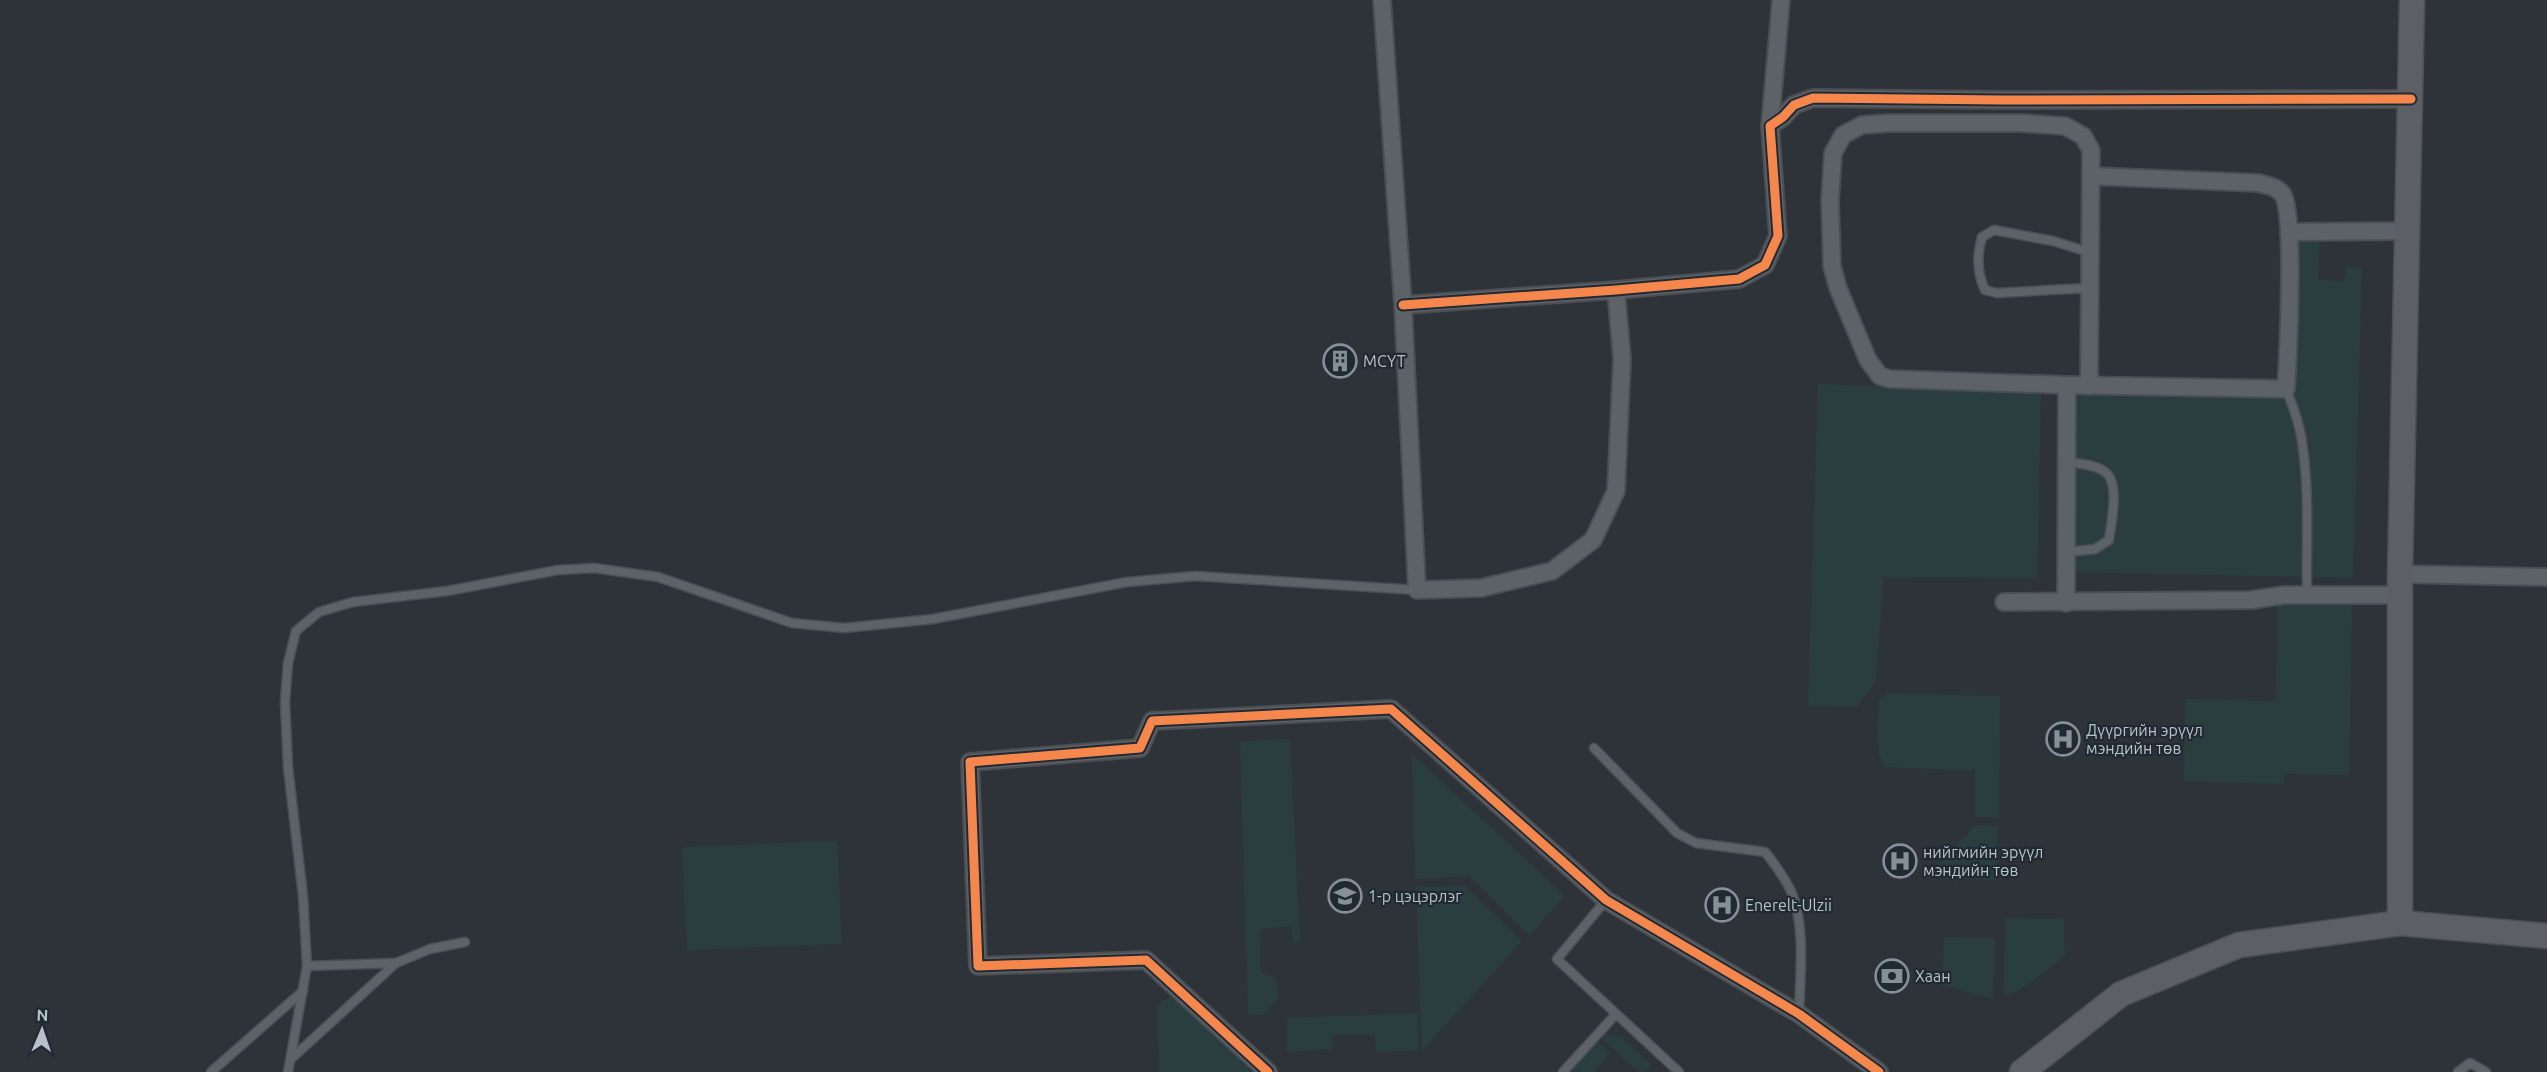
<svg xmlns="http://www.w3.org/2000/svg" width="2547" height="1072" font-family="Ubuntu,sans-serif">
  <style>
    .green { fill: #2b3e3f }
    .lines { fill: none; stroke-linecap: round; stroke-linejoin: round }
    .lane-casing { stroke: #4b4f54; stroke-width: 11 }
    .street-casing { stroke: #4b4f54; stroke-width: 20 }
    .secondary-casing { stroke: #4b4f54; stroke-width: 27 }
    .lane { stroke: #5d6267; stroke-width: 8 }
    .street { stroke: #5d6267; stroke-width: 16 }
    .secondary { stroke: #5c6066; stroke-width: 24 }
    .cycleway-casing { stroke: #212a33; stroke-width: 13 }
    .cycleway { stroke: #f5874c; stroke-width: 9 }
    .labels { text-anchor: middle; stroke-width: 4.5; stroke-linejoin: round; paint-order: stroke }
    .poi-label { font-size: 16px; fill: #b8c0c9; stroke: #212a33; text-anchor: start }
  </style>
  <rect width="100%" height="100%" fill="#2d3339"/>
  <!-- green -->
  <g class="green">
    <polygon points="2296,230 2320,230 2318,280 2344,281 2346,267 2362,268 2353,578 2070,572 2073,389 2292,394"/>
    <polygon points="1818,384 2041,393 2037,578 1884,577 1875,683 1856,707 1808,706"/>
    <polygon points="2278,597 2352,599 2349,775 2283,774 2284,784 2184,781 2185,699 2276,701"/>
    <path d="M1887,693L2000,696L1999,818L1975,817V771L1886,767C1873,755 1879,718 1879,700Z"/>
    <polygon points="1290,739 1300,943 1293,943 1292,926 1260,929 1261,972 1276,979 1279,997 1263,1015 1248,1014 1240,741"/>
    <polygon points="1412,754 1565,896 1529,936 1469,876 1415,879"/>
    <polygon points="1975,825 1998,826 1996,880 1926,878"/>
    <polygon points="837,841 842,944 687,950 682,847"/>
    <polygon points="1465,886 1522,941 1422,1051 1416,887"/>
    <polygon points="2005,918 2064,919 2065,956 2020,990 2004,996"/>
    <polygon points="1944,937 1995,938 1993,999 1942,985"/>
    <polygon points="1176,992 1251,1072 1159,1072 1157,1005"/>
    <polygon points="1417,1013 1418,1051 1376,1052 1375,1035 1332,1035 1332,1049 1287,1052 1287,1018"/>
    <polygon points="1606,1034 1621,1037 1651,1065 1645,1072 1639,1072 1602,1039"/>
    <polygon points="1597,1042 1610,1053 1594,1072 1570,1072"/>
  </g>
  <g class="lines">
    <defs>
      <g id="lane">
        <path d="M2088,252L2053,241L1994,230L1982,237C1977,254 1977,273 1985,290L1997,293L2088,288"/>
        <path d="M2286,389C2293,406 2300,424 2302,442C2310,492 2306,545 2307,595"/>
        <path d="M2067,552L2095,549L2109,540C2111,523 2121,482 2104,471C2094,464 2079,464 2067,462"/>
        <path d="M1594,748L1677,833L1696,843L1765,852C1775,864 1784,877 1791,891C1806,925 1800,977 1799,1013"/>
        <polyline points="1606,900 1557,959 1679,1072"/>
        <polyline points="307,966 396,963"/>
        <polyline points="291,1059 396,963 430,949 465,942"/>
        <polyline points="211,1072 303,991"/>
        <polyline points="288,1072 307,966 303,896 288,767 285,702 288,663 296,631 319,612 353,602 447,591 558,570 594,568 658,577 792,623 844,628 933,619 1127,582 1195,576 1417,590"/>
        <polyline points="1563,1072 1616,1014"/>
        <polyline points="2458,1072 2470,1063 2486,1072"/>
      </g>
      <g id="street">
        <polyline points="1382,0 1403,305 1417,590 1481,588 1552,571 1593,540 1616,491 1622,359 1616,290"/>
        <polyline points="1770,126 1781,0"/>
        <polyline points="2289,232 2408,231"/>
        <polyline points="1403,305 1616,290 1739,279 1765,265 1778,236 1770,126 1783,117 1794,105 1813,98 2001,100 2411,99"/>
        <polyline points="2067,385 1890,379 1880,376 1868,360 1838,288 1832,266 1830,201 1833,153 1843,135 1862,125 1889,123 2021,123 2065,126 2083,136 2091,150 2089,386"/>
        <polyline points="2400,574 2547,577"/>
        <polyline points="2004,602 2251,600 2284,595 2400,595"/>
        <path d="M2066,603L2067,385L2286,389C2288,359 2295,214 2283,195C2277,186 2268,186 2259,183L2091,176"/>
        <polyline points="1268,1072 1146,960 978,966 970,762 1140,748 1152,721 1391,709 1606,900 1799,1014 1879,1072"/>
      </g>
      <g id="secondary">
        <polyline points="2400,923 2400,574 2412,0"/>
        <polyline points="2022,1072 2121,994 2239,945 2400,923 2547,936"/>
      </g>
    </defs>
    <!-- lane casing -->
    <use href="#lane" class="lane-casing"/>
    <!-- street casing -->
    <use href="#street" class="street-casing"/>
    <!-- secondary casing -->
    <use href="#secondary" class="secondary-casing"/>
    <!-- lane -->
    <use href="#lane" class="lane"/>
    <!-- street -->
    <use href="#street" class="street"/>
    <!-- secondary -->
    <use href="#secondary" class="secondary"/>
    <defs>
      <g id="cycleway">
        <polyline points="1403,305 1616,290 1739,279 1765,265 1778,236 1770,126 1783,117 1794,105 1813,98 2001,100 2411,99"/>
        <polyline points="1268,1072 1146,960 978,966 970,762 1140,748 1152,721 1391,709 1606,900 1799,1014 1879,1072"/>
      </g>
    </defs>
    <!-- cycleway casing -->
    <use href="#cycleway" class="cycleway-casing"/>
    <!-- cycleway -->
    <use href="#cycleway" class="cycleway"/>
  </g>
  <!-- icons -->
  <defs>
    <symbol id="building-ring" viewBox="-11 -11 22 22"><circle r="9.5" fill="#212a33" stroke="#878f97" stroke-width="1.5"/><path d="M-4-6H4V6H1V3H-1V6H-4ZM-2.5-4.3h1.7v1.8h-1.7ZM.8-4.3h1.7v1.8H.8ZM-2.5-1h1.7V.8h-1.7ZM.8-1h1.7V.8H.8Z" fill="#878f97"/></symbol>
    <symbol id="hospital-ring" viewBox="-11 -11 22 22"><circle r="9.5" fill="#212a33" stroke="#878f97" stroke-width="1.5"/><path d="M-5-5h3v3.5h4V-5h3V5h-3V1.5h-4V5h-3Z" fill="#878f97"/></symbol>
    <symbol id="school-ring" viewBox="-11 -11 22 22"><circle r="9.5" fill="#212a33" stroke="#878f97" stroke-width="1.5"/><path d="M0-5L7-2L0 1L-7-2ZM-4 1L0 2.5L4 1V4Q0 6-4 4Z" fill="#878f97"/></symbol>
    <symbol id="bank-ring" viewBox="-11 -11 22 22"><circle r="9.5" fill="#212a33" stroke="#878f97" stroke-width="1.5"/><path d="M-6-4H6V4H-6ZM0-2.3a2.3 2.3 0 1 0 0 4.6a2.3 2.3 0 1 0 0-4.6Z" fill="#878f97"/></symbol>
  </defs>
  <g fill-rule="evenodd">
    <use href="#building-ring" x="1321" y="342" width="38" height="38"/>
    <use href="#hospital-ring" x="2044" y="720" width="38" height="38"/>
    <use href="#hospital-ring" x="1881" y="842" width="38" height="38"/>
    <use href="#school-ring" x="1326" y="877" width="38" height="38"/>
    <use href="#hospital-ring" x="1703" y="886" width="38" height="38"/>
    <use href="#bank-ring" x="1873" y="957" width="38" height="38"/>
  </g>
  <g class="labels">
    <!-- poi labels -->
    <g class="poi-label">
      <text x="1363" y="367">МСҮТ</text>
      <text x="2086" y="736">Дүүргийн эрүүл<tspan x="2086" dy="18">мэндийн төв</tspan></text>
      <text x="1923" y="858">нийгмийн эрүүл<tspan x="1923" dy="18">мэндийн төв</tspan></text>
      <text x="1368" y="902">1-р цэцэрлэг</text>
      <text x="1745" y="911">Enerelt-Ulzii</text>
      <text x="1915" y="982">Хаан</text>
    </g>
  </g>
  <!-- north arrow -->
  <g transform="translate(42 1030) rotate(2)" stroke="#212a33" stroke-width="4.5" paint-order="stroke">
  <path d="M0-4.5L10 22L0 15L-10 22Z" fill="#b8c0c9"/>
  <text y="-9" font-size="16" font-weight="bold" text-anchor="middle" fill="#b8c0c9">N</text>
  </g>
</svg>
